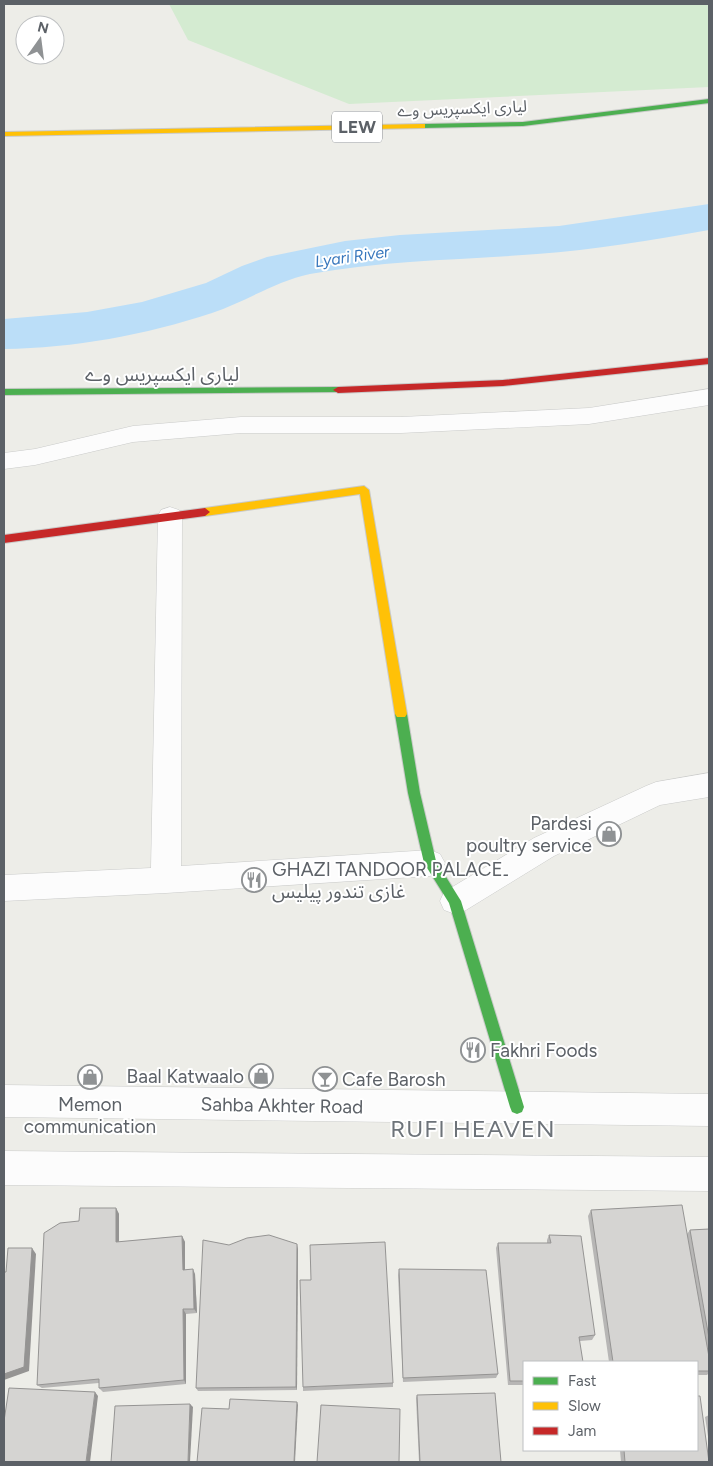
<svg xmlns="http://www.w3.org/2000/svg" width="713" height="1466" font-family="Figtree,'Noto Sans Arabic',sans-serif">
  <style>
    .green { fill: #d4ebd1 }
    .lines { fill: none; stroke-linecap: round; stroke-linejoin: round }
    .river { fill: #bbdef8; fill-rule: evenodd }
    .street-casing { stroke: #cacbca; stroke-width: 1 }
    .fast-casing { stroke: #c9cac9; stroke-width: 2 }
    .slow-casing { stroke: #c9cac9; stroke-width: 2 }
    .jam-casing { stroke: #c9cac9; stroke-width: 2 }
    .street { fill: #fcfcfc; fill-rule: evenodd }
    .fast { fill: #4caf50; fill-rule: evenodd }
    .slow { fill: #ffc107; fill-rule: evenodd }
    .jam { fill: #c62828; fill-rule: evenodd }
    .wall { fill: #b7b6b5 }
    .shaded-wall { fill: #959493 }
    .building { fill: #d5d4d2; stroke: #959493 }
    .labels { text-anchor: middle; stroke-width: 4; stroke-linejoin: round; paint-order: stroke }
    .far-street-label { font-size: 16px; fill: #5c6167; stroke: #fff }
    .far-water-label { font-size: 16px; font-style: italic; fill: #3777bd; stroke: #fff }
    .shield { fill: #fff; stroke: #8d9095; stroke-width: 1 }
    .shield-label { font-size: 18px; font-weight: bold; fill: #5c6167 }
    .street-label { font-size: 19px; fill: #5c6167; stroke: #fff }
    .poi-label { font-size: 19px; fill: #5c6167; stroke: #fff; text-anchor: start }
    .near-neighbourhood-label { font-size: 24px; letter-spacing: 1px; fill: #6d7379; stroke: #fff }
  </style>
  <rect width="100%" height="100%" fill="#edede8"/>
  <!-- green -->
  <polygon class="green" points="166,4 709,4 709,87 349,104 188,40 169,4"/>
  <g class="lines">
    <!-- river -->
    <path class="river" d="M709,204V230C652,240 594,250 537,254C461,260 385,260 310,274C276,281 245,302 212,313C145,335 74,348 4,349V319L87,312L142,302L206,283L242,266L267,257L345,241L400,235L559,226Z"/>
    <defs>
      <g id="street">
        <polygon points="709,389 709,405 589,424 401,433 241,433 133,442 35,465 4,469 4,453 35,449 133,426 241,417 401,417 589,408"/>
        <polygon points="170,507 179,510 182,516 181,866 430,850 440,854 445,863 440,872 430,876 166,893 4,901 4,875 151,868 158,516 161,510"/>
        <polygon points="709,773 709,797 660,805 554,856 466,910 455,914 444,910 440,901 444,892 534,838 646,786 656,782"/>
        <polygon points="4,1085 709,1094 709,1126 4,1117"/>
        <polygon points="4,1151 709,1157 709,1191 4,1185"/>
      </g>
      <g id="fast">
        <polygon points="709,99 709,103 523,126 422,128 418,126 422,124 523,122"/>
        <polygon points="338,387 343,390 341,392 4,395 4,389"/>
        <polygon points="401,709 405,711 407,714 420,793 436,861 461,901 524,1107 522,1112 517,1114 512,1112 510,1107 449,903 424,863 408,793 395,714 397,711"/>
      </g>
      <g id="slow">
        <polygon points="422,124 425,124 425,128 4,136 4,132"/>
        <polygon points="364,486 369,490 407,714 405,717 397,717 395,714 360,494 205,516 200,512 205,508"/>
      </g>
      <g id="jam">
        <polygon points="709,358 709,364 503,386 338,393 333,390 338,387 503,380"/>
        <polygon points="205,508 210,512 205,516 4,543 4,535"/>
      </g>
    </defs>
    <!-- street casing -->
    <use href="#street" class="street-casing"/>
    <!-- fast casing -->
    <use href="#fast" class="fast-casing"/>
    <!-- slow casing -->
    <use href="#slow" class="slow-casing"/>
    <!-- jam casing -->
    <use href="#jam" class="jam-casing"/>
    <!-- street -->
    <use href="#street" class="street"/>
    <!-- fast -->
    <use href="#fast" class="fast"/>
    <!-- slow -->
    <use href="#slow" class="slow"/>
    <!-- jam -->
    <use href="#jam" class="jam"/>
  </g>
  <!-- wall -->
  <g class="wall">
    <polygon points="116,1208 119,1214 119,1242 182,1236 185,1242 185,1270 195,1274 197,1313 186,1314 186,1384 103,1392 99,1388 99,1383 42,1388 37,1385 79,1221"/>
    <polygon points="591,1210 687,1234 690,1230 709,1229 709,1373 707,1375 697,1375 697,1362 609,1362 588,1216"/>
    <polygon points="549,1235 595,1335 592,1340 580,1341 524,1362 524,1385 508,1385 496,1248 498,1243 547,1243 547,1240"/>
    <polygon points="229,1245 298,1249 297,1390 198,1391 196,1388"/>
    <polygon points="399,1269 498,1374 496,1378 403,1382 398,1275"/>
    <polygon points="393,1383 393,1387 303,1391 303,1387"/>
    <polygon points="417,1395 501,1462 419,1462 416,1398"/>
    <polygon points="709,1415 709,1443 705,1417"/>
    <polygon points="620,1450 697,1450 709,1462 621,1462"/>
  </g>
  <!-- shaded-wall -->
  <g class="shaded-wall">
    <polygon points="116,1208 119,1214 119,1248 116,1242"/>
    <polygon points="182,1236 185,1242 185,1276 183,1270"/>
    <polygon points="297,1244 298,1249 297,1390 296,1387"/>
    <polygon points="32,1248 36,1254 29,1371 4,1380 4,1374"/>
    <polygon points="193,1269 195,1274 197,1313 194,1309"/>
    <polygon points="183,1309 186,1314 186,1384 184,1380"/>
    <polygon points="95,1392 98,1396 90,1462 86,1462"/>
    <polygon points="297,1402 298,1405 295,1462 294,1462"/>
    <polygon points="190,1404 193,1407 190,1462 188,1462"/>
  </g>
  <!-- building -->
  <g class="building">
    <polygon points="682,1205 709,1357 709,1371 697,1371 697,1362 613,1362 591,1210"/>
    <polygon points="80,1208 116,1208 116,1242 182,1236 183,1270 193,1269 194,1309 183,1309 184,1380 99,1388 99,1379 37,1385 44,1233 60,1223 79,1221"/>
    <polygon points="709,1229 709,1338 690,1230"/>
    <polygon points="269,1235 297,1244 296,1387 196,1388 203,1240 229,1245 247,1238"/>
    <polygon points="549,1235 581,1236 595,1335 579,1337 583,1362 524,1362 524,1381 510,1381 498,1243 551,1243"/>
    <polygon points="385,1242 393,1383 303,1387 300,1280 311,1280 310,1245"/>
    <polygon points="8,1248 32,1248 24,1367 4,1374 4,1272 6,1272"/>
    <polygon points="399,1269 486,1270 498,1374 403,1378"/>
    <polygon points="9,1388 95,1392 86,1462 4,1462 4,1421"/>
    <polygon points="495,1393 501,1462 420,1462 417,1395"/>
    <polygon points="697,1396 700,1396 709,1462 625,1462 624,1450 697,1450"/>
    <polygon points="230,1399 297,1402 294,1462 197,1462 202,1408 229,1409"/>
    <polygon points="190,1404 188,1462 111,1462 115,1406"/>
    <polygon points="321,1405 400,1409 399,1462 317,1462"/>
  </g>
  <!-- icons -->
  <defs>
    <symbol id="shop-ring" viewBox="-11 -11 22 22"><circle r="9.5" fill="#fff" stroke="#8f9294" stroke-width="1.5"/><path d="M-5-2.5h2.3a2.7 3.5 0 0 1 5.4 0H5L5.5 6h-11ZM-1.5-2.5h3a1.5 2.3 0 0 0-3 0Z" fill="#8f9294"/></symbol>
    <symbol id="restaurant-ring" viewBox="-11 -11 22 22"><circle r="9.5" fill="#fff" stroke="#8f9294" stroke-width="1.5"/><path d="M-5-6h1v4h1v-4h1v4h1v-4h1v5L-1.5 .5V6h-2V.5L-5-1ZM5-6V6H3V1.5H1.5Q1.5-4 5-6Z" fill="#8f9294"/></symbol>
    <symbol id="bar-ring" viewBox="-11 -11 22 22"><circle r="9.5" fill="#fff" stroke="#8f9294" stroke-width="1.5"/><path d="M-6-5H6L.8 .8V4.5H3.5V6h-7V4.5H-.8V.8Z" fill="#8f9294"/></symbol>
  </defs>
  <g fill-rule="evenodd">
    <use href="#shop-ring" x="595" y="820" width="28" height="28"/>
    <use href="#restaurant-ring" x="240" y="866" width="28" height="28"/>
    <use href="#restaurant-ring" x="459" y="1036" width="28" height="28"/>
    <use href="#shop-ring" x="247" y="1062" width="28" height="28"/>
    <use href="#shop-ring" x="76" y="1063" width="28" height="28"/>
    <use href="#bar-ring" x="311" y="1065" width="28" height="28"/>
  </g>
  <g class="labels">
    <!-- far-street labels -->
    <g class="far-street-label">
      <text transform="translate(462 108) rotate(-2)" y="6">لیاری ایکسپریس وے</text>
    </g>
    <!-- far-water labels -->
    <g class="far-water-label">
      <text transform="translate(352 256) rotate(-8)" y="6">Lyari River</text>
    </g>
    <!-- shield labels -->
    <rect class="shield" x="332" y="111.5" width="50" height="31" rx="4"/>
    <g class="shield-label">
      <text x="357" y="133">LEW</text>
    </g>
    <!-- street labels -->
    <g class="street-label">
      <text x="162" y="381">لیاری ایکسپریس وے</text>
      <text transform="translate(282 1105) rotate(1)" y="7">Sahba Akhter Road</text>
    </g>
    <!-- poi labels -->
    <g class="poi-label">
      <text x="592" y="830" text-anchor="end">Pardesi<tspan x="592" dy="22">poultry service</tspan></text>
      <text x="272" y="876">GHAZI TANDOOR PALACE۔<tspan x="272" dy="22">غازی تندور پیلیس</tspan></text>
      <text x="490" y="1057">Fakhri Foods</text>
      <text x="244" y="1083" text-anchor="end">Baal Katwaalo</text>
      <text x="342" y="1086">Cafe Barosh</text>
      <text x="90" y="1111" text-anchor="middle">Memon<tspan x="90" dy="22">communication</tspan></text>
    </g>
    <!-- near-neighbourhood labels -->
    <g class="near-neighbourhood-label">
      <text x="473" y="1137">RUFI HEAVEN</text>
    </g>
  </g>
  <!-- border -->
  <rect width="713" height="1466" fill="none" stroke="#5c6167" stroke-width="10"/>
  <!-- legend -->
  <rect x="523" y="1361" width="175" height="90" fill="#ffffff" stroke="#bec0c2"/>
  <rect x="533" y="1377" width="25" height="8" fill="#4caf50" stroke="#bec0c2"/>
  <text x="568" y="1386" font-size="15" fill="#5c6167">Fast</text>
  <rect x="533" y="1402" width="25" height="8" fill="#ffc107" stroke="#bec0c2"/>
  <text x="568" y="1411" font-size="15" fill="#5c6167">Slow</text>
  <rect x="533" y="1427" width="25" height="8" fill="#c62828" stroke="#bec0c2"/>
  <text x="568" y="1436" font-size="15" fill="#5c6167">Jam</text>
  <!-- north arrow -->
  <g transform="translate(40 40) rotate(14)"><circle r="24" fill="#ffffff" stroke="#bec0c2"/>
  <path d="M0-4L9 19L0 12L-9 19Z" fill="#8f9294"/>
  <text y="-8" font-size="14" font-weight="bold" text-anchor="middle" fill="#5c6167">N</text>
  </g>
</svg>
